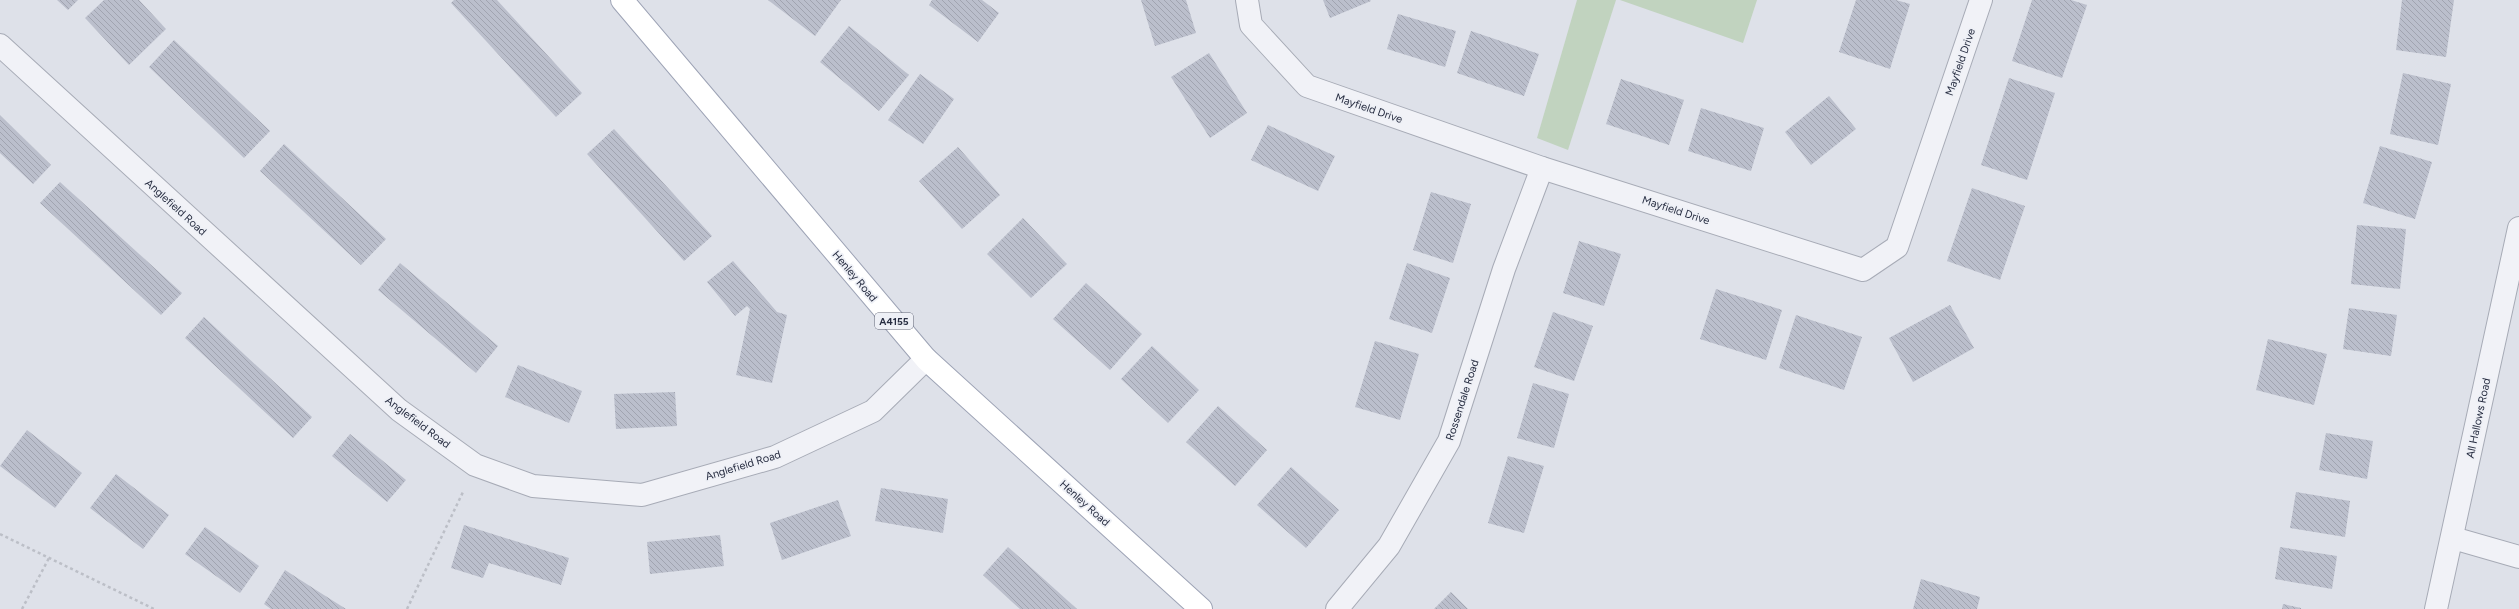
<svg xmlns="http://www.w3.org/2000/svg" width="2519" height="609" font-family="Figtree,sans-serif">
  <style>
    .garden { fill: #c1d3bf }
    .building { fill: url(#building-back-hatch) }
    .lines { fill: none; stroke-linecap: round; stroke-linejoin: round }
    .minor-casing { stroke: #a7abb6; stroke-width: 24 }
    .primary-casing { stroke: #9da3b5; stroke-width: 24 }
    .path { stroke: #bcbfc7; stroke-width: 2.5; stroke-dasharray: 3 3; stroke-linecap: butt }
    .minor { stroke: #f1f2f7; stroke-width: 22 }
    .primary { stroke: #fff; stroke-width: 22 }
    .labels { text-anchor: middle; stroke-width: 3.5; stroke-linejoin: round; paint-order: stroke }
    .shield { fill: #eef0f6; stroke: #626777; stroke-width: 1 }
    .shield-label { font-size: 10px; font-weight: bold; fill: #262c40 }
    .street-label { font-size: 11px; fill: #262c40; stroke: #eef0f6 }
  </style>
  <defs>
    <pattern id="building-back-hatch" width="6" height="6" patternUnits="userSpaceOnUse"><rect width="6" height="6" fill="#bbbfcc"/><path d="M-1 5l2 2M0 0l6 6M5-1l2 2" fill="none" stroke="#a1a4b0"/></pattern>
  </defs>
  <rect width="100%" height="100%" fill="#dee1e9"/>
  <!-- garden -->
  <g class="garden">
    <polygon points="1577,0 1616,0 1568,150 1537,138"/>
    <polygon points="1620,0 1757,0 1743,43"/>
  </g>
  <!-- building -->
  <g class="building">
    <polygon points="57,0 78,0 68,10"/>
    <polygon points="104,0 139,0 166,29 129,65 85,18"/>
    <polygon points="454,0 497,0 582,93 556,117 451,3"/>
    <polygon points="768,0 841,0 815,36"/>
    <polygon points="932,0 982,0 999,13 978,42 929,5"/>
    <polygon points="1141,0 1186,0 1196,33 1155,46"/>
    <polygon points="1323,0 1370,0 1371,1 1330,18"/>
    <polygon points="1856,0 1896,0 1910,4 1890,69 1839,52"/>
    <polygon points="2032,0 2071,0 2087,5 2062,78 2012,61"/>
    <polygon points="2402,0 2454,0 2446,57 2396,50"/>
    <polygon points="1398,14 1456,31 1445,67 1387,49"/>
    <polygon points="849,26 909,75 879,111 820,62"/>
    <polygon points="1471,31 1539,54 1524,96 1457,73"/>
    <polygon points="174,40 270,131 244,158 149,67"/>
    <polygon points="1209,53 1247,113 1210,138 1171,77"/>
    <polygon points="2403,73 2451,84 2438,145 2390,134"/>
    <polygon points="920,74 954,99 923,144 888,120"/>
    <polygon points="2009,78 2055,93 2027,180 1981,165"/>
    <polygon points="1621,79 1684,100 1669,145 1606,124"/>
    <polygon points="1829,96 1856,129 1811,165 1785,132"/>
    <polygon points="1701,108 1764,128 1751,171 1688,151"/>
    <polygon points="0,115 51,165 33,184 0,153"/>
    <polygon points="1268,125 1335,156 1318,191 1251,160"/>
    <polygon points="614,129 712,236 684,261 587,154"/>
    <polygon points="284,144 386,239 361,265 260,171"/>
    <polygon points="2380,146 2432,162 2415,219 2363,203"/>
    <polygon points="958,147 1000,195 962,229 919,181"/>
    <polygon points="60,182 182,293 161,315 40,203"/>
    <polygon points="1972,188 2025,206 2000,280 1947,261"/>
    <polygon points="1431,192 1471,204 1453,263 1413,250"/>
    <polygon points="1023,218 1067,264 1031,298 987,254"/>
    <polygon points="2357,225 2406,229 2400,289 2351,284"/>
    <polygon points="1579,241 1621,254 1604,306 1563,293"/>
    <polygon points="733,261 777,312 787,315 772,383 736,375 750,309 747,306 735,316 707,282"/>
    <polygon points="400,263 498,346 476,373 378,290"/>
    <polygon points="1407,263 1450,278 1432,333 1389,319"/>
    <polygon points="1086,283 1142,334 1110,370 1053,319"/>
    <polygon points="1716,289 1782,310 1766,360 1700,339"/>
    <polygon points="1950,305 1974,348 1913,382 1889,338"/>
    <polygon points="2349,308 2397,315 2391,356 2343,349"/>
    <polygon points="1553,312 1593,326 1574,381 1534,367"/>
    <polygon points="1796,315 1862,337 1844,390 1779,368"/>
    <polygon points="204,317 312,417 293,438 185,338"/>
    <polygon points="2268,339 2327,354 2314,405 2256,390"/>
    <polygon points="1375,341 1419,354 1400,420 1355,407"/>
    <polygon points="1152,346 1199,390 1168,423 1121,379"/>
    <polygon points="518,365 582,391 569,423 505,397"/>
    <polygon points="1533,383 1569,394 1554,448 1517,438"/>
    <polygon points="675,392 677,426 616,429 614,394"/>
    <polygon points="1218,406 1267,450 1235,486 1186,442"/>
    <polygon points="27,430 82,473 55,508 0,466"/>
    <polygon points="2326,433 2373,441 2367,479 2319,470"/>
    <polygon points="350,434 406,480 387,502 332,456"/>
    <polygon points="1508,456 1544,466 1524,533 1488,523"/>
    <polygon points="1291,467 1339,510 1306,548 1257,505"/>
    <polygon points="116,474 169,515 143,549 90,508"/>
    <polygon points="881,488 948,499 943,533 875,521"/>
    <polygon points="2296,492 2350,501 2345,537 2290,528"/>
    <polygon points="838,500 851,536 782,560 770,523"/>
    <polygon points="464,525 569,558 561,585 489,563 483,578 451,568"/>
    <polygon points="205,527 259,566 240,593 185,554"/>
    <polygon points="720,535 724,566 650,574 647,542"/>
    <polygon points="1008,547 1036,572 1077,609 1020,609 1011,601 983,575"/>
    <polygon points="2280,547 2337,556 2332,589 2275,579"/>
    <polygon points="285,570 316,590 346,609 271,609 264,604"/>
    <polygon points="1921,579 1980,597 1977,609 1913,609"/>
    <polygon points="1451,592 1468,609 1434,609"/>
    <polygon points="2283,604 2301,608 2301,609 2282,609"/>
  </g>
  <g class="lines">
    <defs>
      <g id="minor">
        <polyline points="1247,0 1251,25 1307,86 1542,168 1863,270 1897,247 1981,0"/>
        <polyline points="0,45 399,410 475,465 533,486 642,495 775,457 873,411 926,359"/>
        <polyline points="2453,538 2519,557"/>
        <polyline points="1337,609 1389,546 1449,441 1504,269 1542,168"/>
        <polyline points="2436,609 2519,228"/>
      </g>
      <polyline id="primary" points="622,0 926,359 1201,609"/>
    </defs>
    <!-- minor casing -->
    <use href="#minor" class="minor-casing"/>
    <!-- primary casing -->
    <use href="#primary" class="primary-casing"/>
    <!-- path -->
    <g class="path">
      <polyline points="0,534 154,609"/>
      <polyline points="22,609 49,558"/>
      <polyline points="407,609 463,492"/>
    </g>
    <!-- minor -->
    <use href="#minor" class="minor"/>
    <!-- primary -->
    <use href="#primary" class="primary"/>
  </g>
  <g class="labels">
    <!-- shield labels -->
    <rect class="shield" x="875" y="313" width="38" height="16" rx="3"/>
    <g class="shield-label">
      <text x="894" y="325">A4155</text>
    </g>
    <!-- street labels -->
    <g class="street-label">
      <text transform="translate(1960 62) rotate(-71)" y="4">Mayfield Drive</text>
      <text transform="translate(1369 108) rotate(19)" y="4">Mayfield Drive</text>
      <text transform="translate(176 207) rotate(42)" y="4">Anglefield Road</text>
      <text transform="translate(1676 210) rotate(18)" y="4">Mayfield Drive</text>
      <text transform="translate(855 276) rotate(50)" y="4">Henley Road</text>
      <text transform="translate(1462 400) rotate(-72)" y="4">Rossendale Road</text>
      <text transform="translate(2478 418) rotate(-78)" y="4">All Hallows Road</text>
      <text transform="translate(418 422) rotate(37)" y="4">Anglefield Road</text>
      <text transform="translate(743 465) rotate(-17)" y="4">Anglefield Road</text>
      <text transform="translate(1085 503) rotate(42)" y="4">Henley Road</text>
    </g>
  </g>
</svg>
